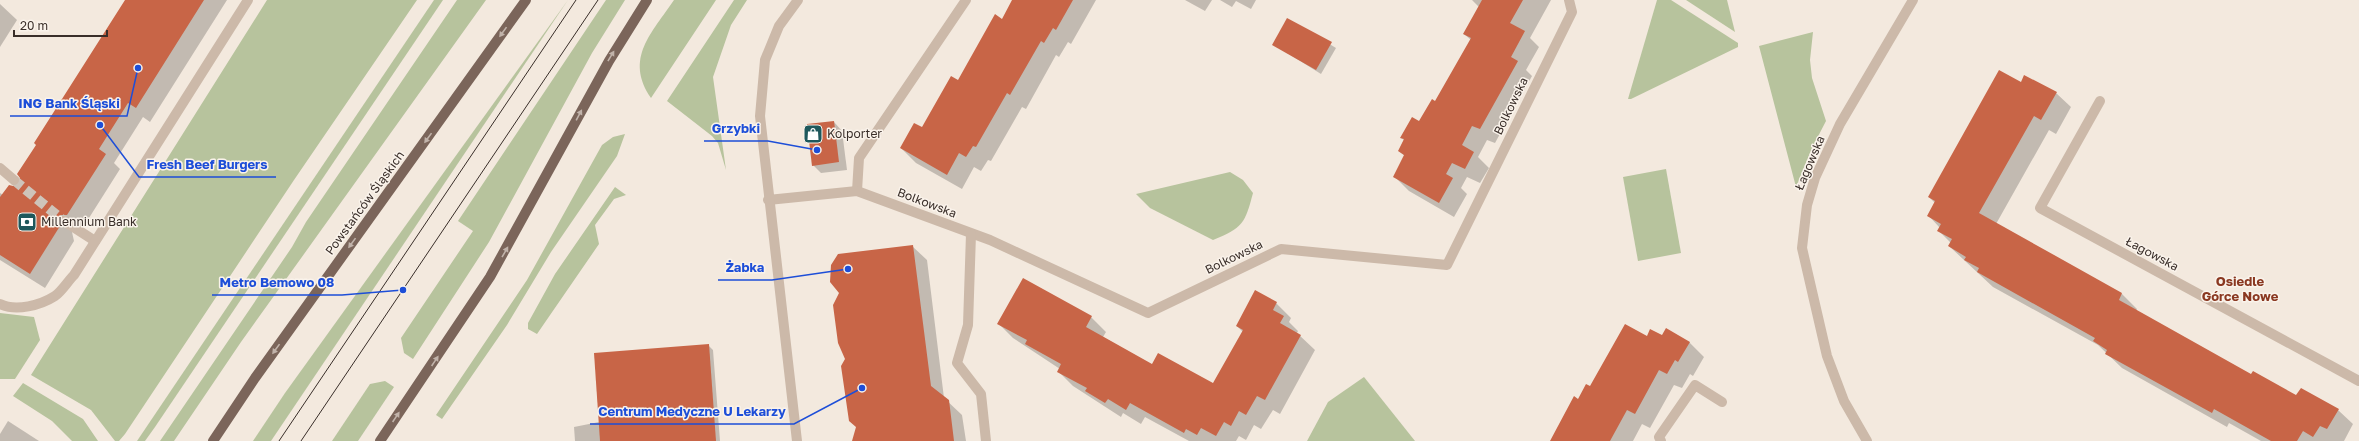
<svg xmlns="http://www.w3.org/2000/svg" width="2359" height="441" font-family="'Golos Text',sans-serif">
  <style>
    .green { fill: #b7c39d }
    .shadow { fill: #0003 }
    .building { fill: #c86547 }
    .lines { fill: none; stroke-linecap: round; stroke-linejoin: round }
    .minor-tunnel { stroke: #cec4ba; stroke-width: 10; stroke-dasharray: 10 5; stroke-linecap: butt }
    .minor { stroke: #ccb9a9; stroke-width: 10 }
    .major { stroke: #7b655a; stroke-width: 10 }
    .tram { stroke: #392e29; stroke-width: 1 }
    .oneway { fill: #c1b3aa }
    .labels { text-anchor: middle; stroke-width: 3; stroke-linejoin: round; paint-order: stroke }
    .street-label { font-size: 12px; fill: #392e29; stroke: #faf3eb }
    .poi-label { font-size: 12px; fill: #392e29; stroke: #faf3eb; text-anchor: start }
    .neighbourhood-label { font-size: 13px; font-weight: bold; fill: #8a3821; stroke: #faf3eb }
    .leader { fill: none; stroke: #1d4ed8; stroke-width: 1.5 }
    .callout-dot { fill: #1d4ed8; stroke: #faf3eb; stroke-width: 1.5 }
    .callout-label { font-size: 13px; text-anchor: middle; font-weight: bold; fill: #1d4ed8; stroke: #faf3eb; stroke-width: 3; stroke-linejoin: round; paint-order: stroke }
  </style>
  <rect width="100%" height="100%" fill="#f3e9de"/>
  <!-- green -->
  <g class="green">
    <polygon points="267,0 417,0 294,180 125,434 119,441 115,441 91,410 31,375"/>
    <polygon points="434,0 443,0 155,427 145,441 137,441"/>
    <polygon points="457,0 486,0 241,342 174,441 160,441 292,247 306,222"/>
    <polygon points="568,0 271,441 253,441 285,393"/>
    <polygon points="606,0 625,0 592,53 489,242 413,359 404,353 401,338 473,231 458,221"/>
    <path d="M674,0H716L651,98C624,58 652,33 674,0Z"/>
    <polygon points="734,0 747,0 731,25 713,77 726,170 718,143 712,136 667,101"/>
    <polygon points="1657,0 1671,0 1738,43 1738,47 1631,99 1628,99"/>
    <polygon points="1686,0 1727,0 1735,32"/>
    <polygon points="1813,32 1810,60 1812,78 1826,121 1812,148 1796,187 1759,46"/>
    <polygon points="625,134 617,156 551,252 507,325 442,419 436,415 527,280 602,145 613,137"/>
    <polygon points="1666,169 1681,253 1638,261 1623,177"/>
    <path d="M1230,172L1243,180L1253,193C1245,223 1243,228 1213,240L1150,208L1136,194Z"/>
    <polygon points="615,187 626,195 614,199 595,225 599,244 537,334 528,329 528,323 555,274"/>
    <polygon points="0,313 34,317 40,340 15,379 0,379"/>
    <polygon points="1364,377 1415,441 1307,441 1328,402"/>
    <polygon points="385,381 394,387 358,441 332,441 370,384"/>
    <polygon points="23,383 83,419 98,441 72,441 52,421 13,396"/>
  </g>
  <!-- shadow -->
  <g class="shadow">
    <polygon points="126,0 227,0 150,122 143,117 114,163 120,169 82,229 76,229 72,232 74,241 45,288 0,260 0,193 3,195 20,185"/>
    <polygon points="1014,0 1096,0 1071,44 1068,42 1059,57 1056,55 1026,109 1022,107 991,161 988,160 981,171 974,167 962,189 916,163 901,148 922,129 958,82 1002,20"/>
    <polygon points="1185,0 1212,0 1205,11"/>
    <polygon points="1220,0 1256,0 1251,9 1236,1 1232,7"/>
    <polygon points="1472,0 1551,0 1530,38 1539,47 1526,70 1532,76 1495,143 1487,140 1478,157 1489,168 1480,183 1467,177 1461,188 1467,194 1454,217 1409,191 1394,176 1405,156 1399,151 1404,140 1401,138 1420,122 1436,102 1471,40 1464,34 1479,7"/>
    <polygon points="0,4 17,20 0,47"/>
    <polygon points="1288,19 1336,48 1321,74 1273,44"/>
    <polygon points="2021,83 2056,93 2071,107 2056,134 2049,130 1996,224 2122,294 2137,309 2136,311 2251,375 2297,396 2338,410 2353,424 2344,441 2261,441 2229,423 2227,427 2122,368 2098,345 1993,287 1949,246 1951,243 1939,231 1940,228 1928,215 1935,203 1929,197"/>
    <polygon points="834,122 842,131 847,170 821,173 813,165"/>
    <polygon points="912,246 927,260 944,398 962,415 966,441 853,441"/>
    <polygon points="1276,303 1291,318 1289,322 1298,331 1297,333 1315,350 1280,414 1273,410 1261,429 1254,425 1246,440 1239,436 1236,441 1189,441 1145,417 1141,424 1123,413 1121,417 1073,386 1058,371 1060,369 1013,338 999,324 1091,317 1106,332 1103,337 1152,365 1213,385 1243,332 1237,326"/>
    <polygon points="1663,337 1689,342 1704,357 1693,376 1690,374 1682,388 1674,385 1650,428 1642,424 1633,441 1555,441 1578,400 1590,388 1647,338"/>
    <polygon points="708,345 713,350 720,441 575,441 574,427 599,422"/>
    <polygon points="8,421 39,441 0,441 0,434"/>
  </g>
  <!-- building -->
  <g class="building">
    <polygon points="125,0 204,0 136,108 128,103 99,149 106,154 67,215 61,215 58,218 60,226 30,274 0,255 0,197 9,185 13,186 19,184 20,178 17,174 36,145 34,143"/>
    <polygon points="1012,0 1073,0 1056,30 1053,28 1044,43 1041,41 1010,95 1007,93 976,147 973,146 966,157 959,153 947,175 900,148 914,123 922,127 951,76 958,80 995,14 1002,19"/>
    <polygon points="1482,0 1523,0 1510,23 1525,31 1511,57 1518,61 1480,129 1472,126 1462,145 1474,152 1465,169 1452,163 1446,174 1453,178 1439,203 1393,177 1404,155 1398,151 1404,139 1400,138 1412,117 1419,121 1432,99 1435,101 1471,38 1463,34"/>
    <polygon points="1287,18 1332,42 1316,70 1272,45"/>
    <polygon points="1999,70 2021,82 2024,75 2057,92 2041,120 2034,116 1979,213 2122,293 2119,300 2251,374 2253,371 2296,395 2301,388 2339,409 2327,429 2320,426 2313,437 2303,431 2297,441 2271,441 2214,409 2212,413 2105,354 2107,350 2093,341 2095,338 1977,272 1979,268 1964,260 1966,257 1948,246 1952,239 1937,231 1941,224 1927,216 1935,201 1928,197"/>
    <polygon points="834,121 839,162 812,166 807,124"/>
    <polygon points="913,245 931,386 949,400 954,441 852,441 856,427 849,421 841,366 845,359 838,343 833,305 839,293 830,282 831,265 838,254"/>
    <polygon points="1023,278 1092,316 1086,327 1152,364 1158,353 1213,383 1243,330 1236,326 1255,290 1277,302 1273,310 1284,316 1280,323 1301,335 1265,400 1257,396 1246,415 1239,411 1231,426 1224,422 1216,436 1201,428 1197,435 1186,429 1184,433 1130,403 1126,410 1108,399 1105,403 1085,391 1087,388 1057,372 1061,364 1025,344 1027,340 997,324"/>
    <polygon points="1625,324 1647,336 1650,329 1662,335 1666,328 1690,342 1678,362 1675,360 1667,374 1659,370 1635,414 1627,410 1610,441 1550,441 1574,396 1578,399 1586,384 1590,386"/>
    <polygon points="709,344 716,441 600,441 594,353"/>
  </g>
  <g class="lines">
    <!-- minor-tunnel -->
    <polyline class="minor-tunnel" points="14,180 64,221"/>
    <!-- minor -->
    <g class="minor">
      <polyline points="2100,101 2040,208 2359,381"/>
      <polyline points="0,168 14,180"/>
      <polyline points="857,191 859,158 966,0"/>
      <polyline points="768,200 857,191 990,240 1148,313 1281,249 1447,265 1572,12 1569,0"/>
      <polyline points="64,221 95,241"/>
      <polyline points="971,234 968,325 957,363 981,394 986,441"/>
      <path d="M0,304C16,312 41,305 55,296C62,291 68,281 74,275L248,0"/>
      <polyline points="797,441 760,116 765,60 779,26 798,0"/>
      <polyline points="1661,441 1659,437 1695,385 1722,402"/>
      <polyline points="1867,441 1844,401 1827,356 1802,248 1807,205 1815,178 1840,124 1913,0"/>
    </g>
    <!-- major -->
    <g class="major">
      <polyline points="213,441 255,378 526,0"/>
      <polyline points="380,441 490,277 609,61 647,0"/>
    </g>
    <!-- tram -->
    <g class="tram">
      <polyline points="279,441 576,0"/>
      <polyline points="301,441 598,0"/>
    </g>
  </g>
  <!-- one-way arrows -->
  <defs><path id="oneway-solid" d="M-6-.8H1V-3.2L6.5 0L1 3.2V.8H-6Z"/></defs>
  <g class="oneway">
    <use href="#oneway-solid" transform="translate(503 32) rotate(126)"/>
    <use href="#oneway-solid" transform="translate(611 56) rotate(-59)"/>
    <use href="#oneway-solid" transform="translate(579 115) rotate(-62)"/>
    <use href="#oneway-solid" transform="translate(428 138) rotate(126)"/>
    <use href="#oneway-solid" transform="translate(352 243) rotate(126)"/>
    <use href="#oneway-solid" transform="translate(505 252) rotate(-60)"/>
    <use href="#oneway-solid" transform="translate(276 349) rotate(126)"/>
    <use href="#oneway-solid" transform="translate(435 361) rotate(-56)"/>
    <use href="#oneway-solid" transform="translate(396 417) rotate(-56)"/>
  </g>
  <!-- icons -->
  <defs>
    <symbol id="shop-square" viewBox="-11 -11 22 22"><rect x="-9" y="-9" width="18" height="18" rx="4" fill="#1e585c" stroke="#faf3eb"/><path d="M-5-2.5h2.3a2.7 3.5 0 0 1 5.4 0H5L5.5 6h-11ZM-1.5-2.5h3a1.5 2.3 0 0 0-3 0Z" fill="#fff"/></symbol>
    <symbol id="bank-square" viewBox="-11 -11 22 22"><rect x="-9" y="-9" width="18" height="18" rx="4" fill="#1e585c" stroke="#faf3eb"/><path d="M-6-4H6V4H-6ZM0-2.3a2.3 2.3 0 1 0 0 4.6a2.3 2.3 0 1 0 0-4.6Z" fill="#fff"/></symbol>
  </defs>
  <g fill-rule="evenodd">
    <use href="#shop-square" x="802" y="123" width="22" height="22"/>
    <use href="#bank-square" x="16" y="211" width="22" height="22"/>
  </g>
  <g class="labels">
    <!-- street labels -->
    <g class="street-label">
      <text transform="translate(1511 106) rotate(-64)" y="4">Bolkowska</text>
      <text transform="translate(1810 163) rotate(-67)" y="4">Łagowska</text>
      <text transform="translate(365 203) rotate(-54)" y="4">Powstańców Śląskich</text>
      <text transform="translate(927 203) rotate(21)" y="4">Bolkowska</text>
      <text transform="translate(2152 254) rotate(28)" y="4">Łagowska</text>
      <text transform="translate(1234 257) rotate(-26)" y="4">Bolkowska</text>
    </g>
    <!-- poi labels -->
    <g class="poi-label">
      <text x="827" y="138">Kolporter</text>
      <text x="41" y="226">Millennium Bank</text>
    </g>
    <!-- neighbourhood labels -->
    <g class="neighbourhood-label">
      <text x="2240" y="286">Osiedle<tspan x="2240" dy="15">Górce Nowe</tspan></text>
    </g>
  </g>
  <!-- callouts -->
  <path class="leader" d="M138 68L127 116H10M817 150L768 141H704M100 125L139 177H276M848 269L772 280H718M403 290L342 295H212M862 388L794 424H590"/>
  <g class="callout-dot">
    <circle cx="138" cy="68" r="4"/>
    <circle cx="817" cy="150" r="4"/>
    <circle cx="100" cy="125" r="4"/>
    <circle cx="848" cy="269" r="4"/>
    <circle cx="403" cy="290" r="4"/>
    <circle cx="862" cy="388" r="4"/>
  </g>
  <g class="callout-label">
    <text x="69" y="108">ING Bank Śląski</text>
    <text x="736" y="133">Grzybki</text>
    <text x="207" y="169">Fresh Beef Burgers</text>
    <text x="745" y="272">Żabka</text>
    <text x="277" y="287">Metro Bemowo 08</text>
    <text x="692" y="416">Centrum Medyczne U Lekarzy</text>
  </g>
  <!-- scale -->
  <path d="M14 30v6h93v-6" fill="none" stroke="#392e29" stroke-width="2"/>
  <text x="20" y="30" font-size="12" fill="#392e29" stroke="#faf3eb" stroke-width="3" paint-order="stroke">20 m</text>
</svg>
